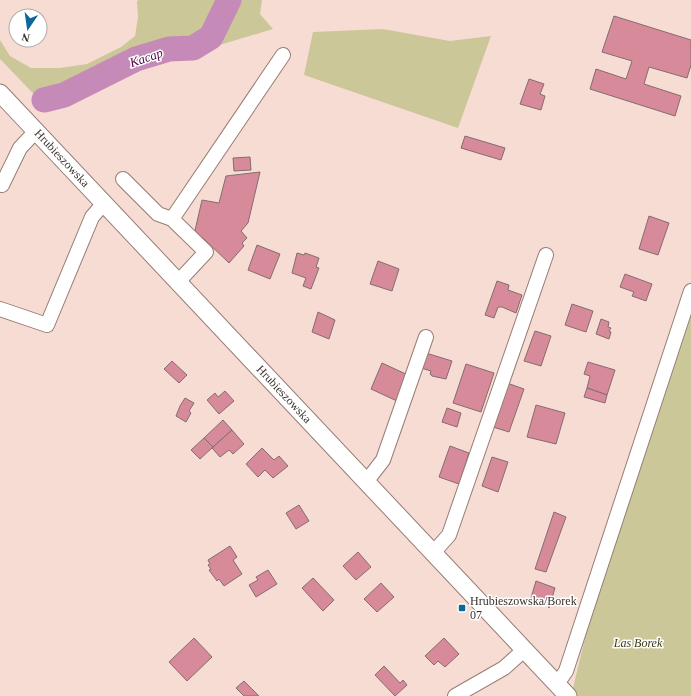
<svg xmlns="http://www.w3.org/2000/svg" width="691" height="696" font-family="Georgia,serif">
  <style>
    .green { fill: #ccc798 }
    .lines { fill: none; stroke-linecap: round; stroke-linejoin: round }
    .river { stroke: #c68ab9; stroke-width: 25 }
    .building { fill: #d78a9a; stroke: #856c70 }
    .minor-casing { stroke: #967d75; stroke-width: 16 }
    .major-casing { stroke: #967d75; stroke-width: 19 }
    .minor { stroke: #fff; stroke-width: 14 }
    .major { stroke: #fff; stroke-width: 17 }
    .poi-dot { fill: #0b6999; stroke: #fff; stroke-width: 1.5 }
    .labels { text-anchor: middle; stroke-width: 3; stroke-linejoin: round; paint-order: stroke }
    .street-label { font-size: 12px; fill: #3a302c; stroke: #fff }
    .poi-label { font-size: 12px; fill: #3a302c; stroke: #fff; text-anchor: start }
    .park-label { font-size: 12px; font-style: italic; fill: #3b3716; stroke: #fff }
    .water-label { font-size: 13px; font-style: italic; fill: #510747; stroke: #fff }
  </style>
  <rect width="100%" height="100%" fill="#f7dcd3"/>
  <!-- green -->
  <g class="green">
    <polygon points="139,0 262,0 260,14 273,29 193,53 161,56 134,64 108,77 50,111 0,59 0,40 10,56 31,68 60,68 87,64 121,47 135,36 138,17 137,1"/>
    <polygon points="383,29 450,41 491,36 458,128 304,75 313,32"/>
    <polygon points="691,302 691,696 571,696 593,605"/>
  </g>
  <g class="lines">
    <!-- river -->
    <polyline class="river" points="44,100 64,95 136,59 169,49 193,48 211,37 229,0"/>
  </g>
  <!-- building -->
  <g class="building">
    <polygon points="614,16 691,40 691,65 687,78 649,67 644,84 681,96 675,116 590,89 596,69 626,79 632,61 602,52"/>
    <polygon points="529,79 544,84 540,94 545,96 541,110 520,104"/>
    <polygon points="465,136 505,148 501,160 461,148"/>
    <polygon points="250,157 251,170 234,171 233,158"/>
    <polygon points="260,172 248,223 241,231 247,238 242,243 244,246 229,263 203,238 194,235 202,200 219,203 226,176"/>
    <polygon points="649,216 669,223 658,255 639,249"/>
    <polygon points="257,245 280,254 270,279 248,270"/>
    <polygon points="297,253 304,255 305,253 319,258 316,267 319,268 311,289 303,286 306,278 292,273"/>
    <polygon points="378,261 399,269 392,291 370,284"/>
    <polygon points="625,274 652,284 646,301 632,296 634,292 620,287"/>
    <polygon points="497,281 509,285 508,290 522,295 516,313 502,307 498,307 494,318 485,315"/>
    <polygon points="572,304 593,311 586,332 565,325"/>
    <polygon points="318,312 335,320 329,339 312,332"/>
    <polygon points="601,319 609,322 608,327 611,328 609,331 611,332 609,339 596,334"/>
    <polygon points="535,331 551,336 541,366 524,361"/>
    <polygon points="426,353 452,361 446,379 432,376 430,374 431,371 421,368"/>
    <polygon points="172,361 187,375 179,383 164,369"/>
    <polygon points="588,362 615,370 607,395 587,388 590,376 584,374"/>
    <polygon points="382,363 408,375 397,401 371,389"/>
    <polygon points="466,364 494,373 481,412 453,403"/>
    <polygon points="507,383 524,389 509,432 493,427"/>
    <polygon points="587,388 607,395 605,403 584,397"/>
    <polygon points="225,391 234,401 219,414 207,400 215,393 218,397"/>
    <polygon points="185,398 194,403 189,411 191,413 186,422 176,416 180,406"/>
    <polygon points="536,405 565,413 556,444 527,437"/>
    <polygon points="447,408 461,413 457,427 442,422"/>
    <polygon points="223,420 232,430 213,447 204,438"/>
    <polygon points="232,430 244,444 233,454 229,450 220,457 212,448"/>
    <polygon points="204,438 213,447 200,459 191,450"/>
    <polygon points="450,446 469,453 459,484 439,477"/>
    <polygon points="262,448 274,460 279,456 288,466 273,478 265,470 258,477 246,464"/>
    <polygon points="492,457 508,462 498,492 482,486"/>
    <polygon points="299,505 309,521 296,529 286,513"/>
    <polygon points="554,512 566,517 546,572 535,569"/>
    <polygon points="230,546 237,557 233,560 242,574 224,586 219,579 217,581 209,570 211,569 208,565 210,564 208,560"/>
    <polygon points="358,552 371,567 356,580 343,566"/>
    <polygon points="268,570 277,584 256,597 249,585 258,580 256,577"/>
    <polygon points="313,578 334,600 323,611 302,588"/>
    <polygon points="536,581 555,588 549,608 548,605 542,603 541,605 530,601"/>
    <polygon points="381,583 394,597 377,612 364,599"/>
    <polygon points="194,638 212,657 187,681 169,662"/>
    <polygon points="444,638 459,654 445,667 438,661 434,665 425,656"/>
    <polygon points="384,666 400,683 403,680 407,685 395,696 375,675"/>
    <polygon points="244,681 259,696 244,696 236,688"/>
  </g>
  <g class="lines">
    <defs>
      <g id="minor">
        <polyline points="123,179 158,214 172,219"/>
        <polyline points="0,184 2,185 20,148 36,131"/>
        <polyline points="178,282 206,252 172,219 283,55"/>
        <polyline points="0,309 47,325 92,217 104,203"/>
        <polyline points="366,482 383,460 426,337"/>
        <polyline points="433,553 449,535 546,255"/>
        <polyline points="557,684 566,671 691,291"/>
        <polyline points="455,696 504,668 524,650"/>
      </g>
      <polyline id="major" points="0,93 568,696"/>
    </defs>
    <!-- minor casing -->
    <use href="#minor" class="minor-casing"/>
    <!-- major casing -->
    <use href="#major" class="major-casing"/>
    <!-- minor -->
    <use href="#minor" class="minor"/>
    <!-- major -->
    <use href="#major" class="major"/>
  </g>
  <!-- markers -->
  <rect class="poi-dot" x="458" y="604" width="8" height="8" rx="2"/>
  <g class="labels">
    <!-- street labels -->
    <g class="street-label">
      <text transform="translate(62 158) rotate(47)" y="4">Hrubieszowska</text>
      <text transform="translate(284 394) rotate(47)" y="4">Hrubieszowska</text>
    </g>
    <!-- poi labels -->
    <g class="poi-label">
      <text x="470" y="605">Hrubieszowska/Borek<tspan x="470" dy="14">07</tspan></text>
    </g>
    <!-- park labels -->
    <g class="park-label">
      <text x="638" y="647">Las Borek</text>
    </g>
    <!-- water labels -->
    <g class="water-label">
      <text transform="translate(146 57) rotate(-19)" y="5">Kacap</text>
    </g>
  </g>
  <!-- north arrow -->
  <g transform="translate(28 28) rotate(193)"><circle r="19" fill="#ffffff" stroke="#b0acab"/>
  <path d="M0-3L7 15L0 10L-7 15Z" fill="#0b6999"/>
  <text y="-6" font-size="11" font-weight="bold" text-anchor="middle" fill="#3a302c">N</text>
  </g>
</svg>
